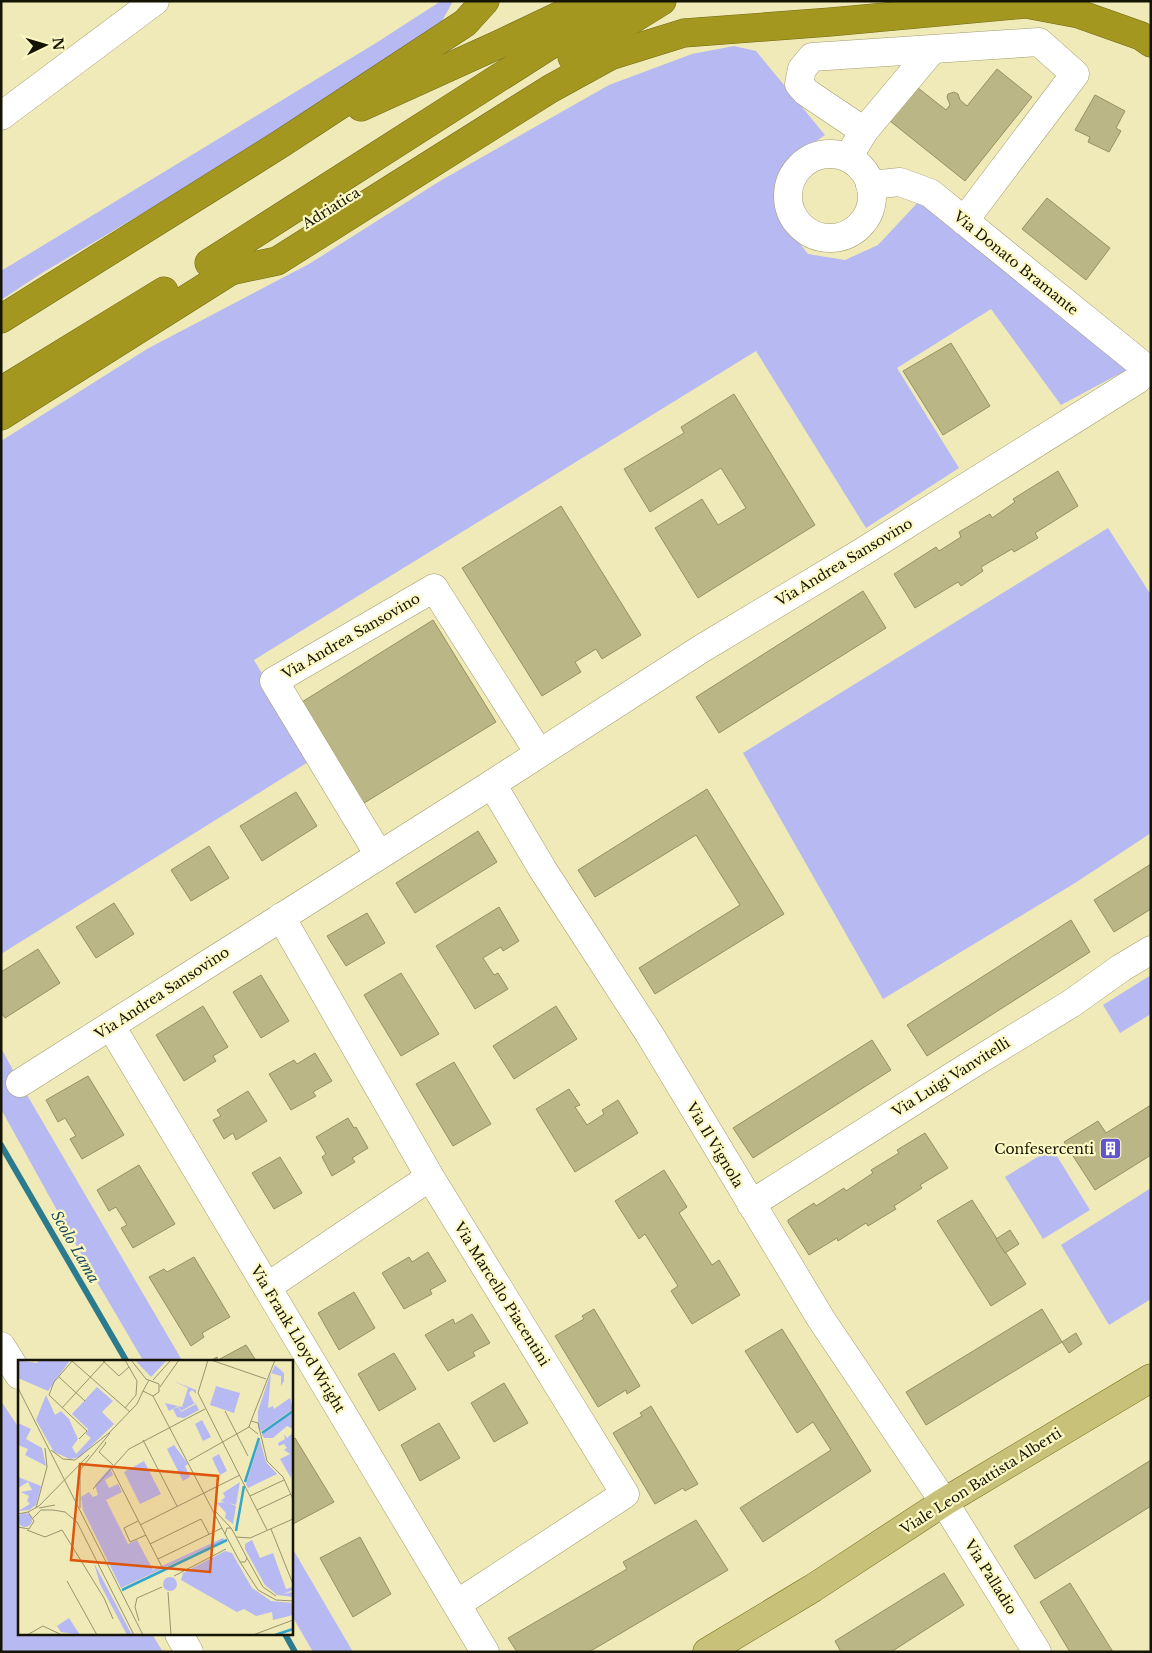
<svg xmlns="http://www.w3.org/2000/svg" width="1152" height="1653" font-family="'Libre Baskerville',serif">
  <style>
    .green { fill: #b7b9f3 }
    .lines { fill: none; stroke-linecap: round; stroke-linejoin: round }
    .stream { stroke: #2b7a8d; stroke-width: 6 }
    .building { fill: #bab685; stroke: #969161 }
    .minor-casing { stroke: #a19d6c; stroke-width: 29 }
    .major-casing { stroke: #716916; stroke-width: 29 }
    .highway-casing { stroke: #716916; stroke-width: 29 }
    .minor { stroke: #fff; stroke-width: 28 }
    .major { stroke: #c8c179; stroke-width: 28 }
    .highway { stroke: #a39720; stroke-width: 28 }
    .labels { text-anchor: middle; stroke-width: 4.5; stroke-linejoin: round; paint-order: stroke }
    .street-label { font-size: 14px; fill: #151302; stroke: #fcf8c4 }
    .poi-label { font-size: 14px; fill: #151302; stroke: #fcf8c4; text-anchor: end }
    .water-label { font-size: 15px; font-style: italic; fill: #204e5e; stroke: #fcf8c4 }
    .inset-river { fill: none; stroke: #35a6c9; stroke-width: 2.5 }
    .inset-road { fill: none; stroke: #98946f; stroke-width: 1 }
    .view { fill: #dd560c; fill-opacity: 0.15; stroke: #dd560c; stroke-width: 2.5 }
    .inset-edge { fill: none; stroke: #151302; stroke-width: 2.5 }
  </style>
  <rect width="100%" height="100%" fill="#efeab7"/>
  <!-- green -->
  <g class="green">
    <polygon points="441,1 453,1 435,34 347,92 42,273 1,300 1,271 376,43"/>
    <polygon points="734,46 756,51 825,135 791,159 777,192 790,231 808,254 845,260 878,245 920,200 1132,367 1061,405 991,309 897,368 959,468 866,528 756,351 254,660 313,759 1,954 1,441 147,349 309,264 440,181 609,85 692,54"/>
    <polygon points="1108,528 1151,595 1151,833 1075,883 883,999 743,753"/>
    <polygon points="1151,975 1151,1014 1120,1033 1103,1005"/>
    <polygon points="1,1048 20,1083 183,1362 144,1362 90,1270 1,1109"/>
    <polygon points="1052,1148 1090,1210 1043,1239 1005,1177"/>
    <polygon points="1151,1188 1151,1299 1109,1325 1061,1245"/>
    <polygon points="1,1401 19,1428 19,1634 152,1634 163,1652 1,1652"/>
    <polygon points="291,1546 353,1652 313,1652 291,1614"/>
  </g>
  <g class="lines">
    <!-- stream -->
    <g class="stream">
      <polyline points="1,1145 127,1362"/>
      <polyline points="285,1634 295,1652"/>
    </g>
  </g>
  <!-- building -->
  <g class="building">
    <polygon points="997,69 1032,97 965,181 885,117 913,84 946,110 950,105 947,97 948,94 954,92 958,94 960,100 967,106"/>
    <polygon points="1095,95 1125,111 1116,128 1121,131 1109,152 1088,142 1090,137 1075,130"/>
    <polygon points="1047,198 1110,248 1086,280 1022,229"/>
    <polygon points="951,343 990,406 943,435 903,371"/>
    <polygon points="734,394 815,525 698,598 655,528 702,499 718,525 746,508 721,468 650,512 624,469 684,433 681,427"/>
    <polygon points="1058,471 1078,506 1035,533 1038,538 1014,552 1012,549 981,567 983,571 961,586 958,582 915,608 894,574 936,547 939,551 961,537 959,532 990,514 992,518 1015,502 1013,499"/>
    <polygon points="561,506 641,635 602,659 596,649 575,662 581,672 542,696 462,568"/>
    <polygon points="863,591 886,628 719,733 696,697"/>
    <polygon points="433,620 496,722 356,808 294,707"/>
    <polygon points="707,789 784,914 655,994 639,968 740,905 696,835 595,897 578,870"/>
    <polygon points="296,792 317,826 262,861 240,826"/>
    <polygon points="478,831 497,862 415,913 396,883"/>
    <polygon points="209,846 229,878 191,901 171,870"/>
    <polygon points="1151,864 1151,909 1114,932 1094,900"/>
    <polygon points="114,903 134,934 96,958 76,927"/>
    <polygon points="499,907 519,941 503,951 501,947 483,958 494,975 498,973 508,989 475,1009 436,946"/>
    <polygon points="367,913 385,943 346,966 327,936"/>
    <polygon points="1071,920 1090,952 927,1056 907,1025"/>
    <polygon points="38,949 60,983 5,1018 1,1012 1,972"/>
    <polygon points="401,973 439,1034 401,1056 364,995"/>
    <polygon points="261,975 289,1021 261,1038 233,992"/>
    <polygon points="203,1006 228,1047 213,1056 216,1061 184,1081 156,1035"/>
    <polygon points="556,1006 577,1039 514,1079 493,1046"/>
    <polygon points="872,1040 891,1070 753,1158 733,1128"/>
    <polygon points="315,1053 332,1081 313,1092 316,1096 291,1110 269,1074 294,1060 297,1064"/>
    <polygon points="454,1062 491,1124 453,1146 416,1084"/>
    <polygon points="88,1076 124,1135 82,1159 70,1139 76,1136 65,1118 58,1122 46,1100"/>
    <polygon points="569,1089 580,1105 575,1107 587,1125 604,1114 602,1110 618,1100 638,1133 575,1172 536,1109"/>
    <polygon points="248,1091 267,1121 236,1140 233,1133 224,1139 213,1120 221,1116 217,1110"/>
    <polygon points="1151,1105 1151,1155 1095,1190 1064,1142 1098,1121 1106,1133"/>
    <polygon points="348,1118 354,1128 356,1127 368,1148 352,1158 355,1162 332,1176 322,1157 326,1154 316,1137"/>
    <polygon points="925,1133 948,1168 920,1185 922,1188 894,1206 896,1209 868,1226 866,1223 838,1241 837,1238 809,1255 788,1222 788,1220 814,1203 816,1206 844,1188 846,1191 873,1173 871,1170 899,1153 897,1150"/>
    <polygon points="280,1157 302,1193 274,1209 252,1173"/>
    <polygon points="139,1165 175,1224 133,1248 121,1228 127,1225 116,1207 109,1211 97,1190"/>
    <polygon points="664,1170 687,1207 679,1213 712,1265 719,1260 740,1295 692,1324 671,1291 678,1286 645,1234 639,1239 615,1201"/>
    <polygon points="972,1200 1026,1284 991,1306 937,1221"/>
    <polygon points="1010,1230 1019,1244 1005,1253 996,1239"/>
    <polygon points="428,1252 446,1281 430,1290 432,1294 404,1309 382,1273 409,1257 412,1262"/>
    <polygon points="194,1257 230,1317 202,1333 204,1337 191,1346 149,1277 164,1269 167,1272"/>
    <polygon points="354,1292 375,1328 339,1350 318,1313"/>
    <polygon points="594,1309 640,1386 627,1394 626,1390 598,1407 555,1336 584,1319 582,1316"/>
    <polygon points="1042,1309 1062,1342 926,1425 906,1392"/>
    <polygon points="472,1314 490,1343 473,1352 475,1356 448,1371 425,1335 453,1319 455,1324"/>
    <polygon points="782,1329 871,1471 763,1542 740,1508 831,1450 813,1422 797,1433 745,1351"/>
    <polygon points="1076,1333 1082,1344 1069,1353 1062,1342"/>
    <polygon points="246,1345 257,1362 208,1362 217,1357 218,1360"/>
    <polygon points="394,1353 416,1389 379,1411 358,1374"/>
    <polygon points="504,1383 528,1423 494,1442 471,1403"/>
    <polygon points="651,1406 698,1484 685,1491 683,1488 655,1504 613,1433 642,1416 640,1413"/>
    <polygon points="439,1423 460,1458 420,1481 401,1445"/>
    <polygon points="295,1438 334,1502 293,1524 291,1521 291,1440"/>
    <polygon points="1151,1460 1151,1506 1035,1579 1014,1546"/>
    <polygon points="696,1520 728,1570 589,1652 517,1652 508,1638 627,1569 623,1562"/>
    <polygon points="360,1537 391,1594 353,1617 320,1558"/>
    <polygon points="944,1573 964,1605 891,1652 841,1652 835,1641"/>
    <polygon points="1070,1583 1113,1652 1070,1652 1040,1602"/>
  </g>
  <g class="lines">
    <defs>
      <g id="minor">
        <polyline points="1,116 155,1"/>
        <polyline points="864,131 806,92 799,84 802,69 812,57 1039,42 1075,74 964,221"/>
        <polyline points="855,146 864,131 932,50"/>
        <circle cx="830" cy="196" r="42"/>
        <polyline points="870,185 900,182 930,193 1151,372"/>
        <polyline points="492,784 543,870 650,1035 821,1319 944,1502 1037,1652"/>
        <polyline points="379,855 274,681 434,588 539,753"/>
        <polyline points="281,917 430,1177 625,1494 457,1604"/>
        <polyline points="111,1026 485,1652"/>
        <polyline points="20,1083 492,784 701,649 864,551 1137,380 1147,369"/>
        <polyline points="751,1204 969,1066 1072,1003 1121,968 1151,950"/>
        <polyline points="267,1287 430,1177"/>
        <polyline points="1,1346 19,1375"/>
        <polyline points="179,1634 189,1652"/>
      </g>
      <polyline id="major" points="707,1652 813,1588 944,1502 1151,1378"/>
      <g id="highway">
        <polyline points="572,57 662,1"/>
        <polyline points="361,107 502,43 590,1"/>
        <polyline points="209,263 619,1"/>
        <polyline points="230,271 277,261 550,89 610,56 684,33 830,22 1026,4 1079,14 1141,36 1151,43"/>
        <polyline points="1,319 282,143 465,23 485,1"/>
        <polyline points="1,391 164,291"/>
        <polyline points="1,416 245,262"/>
      </g>
    </defs>
    <!-- minor casing -->
    <use href="#minor" class="minor-casing"/>
    <!-- major casing -->
    <use href="#major" class="major-casing"/>
    <!-- highway casing -->
    <use href="#highway" class="highway-casing"/>
    <!-- minor -->
    <use href="#minor" class="minor"/>
    <!-- major -->
    <use href="#major" class="major"/>
    <!-- highway -->
    <use href="#highway" class="highway"/>
  </g>
  <!-- icons -->
  <defs>
    <symbol id="building-square" viewBox="-11 -11 22 22"><rect x="-9" y="-9" width="18" height="18" rx="4" fill="#6254cd" stroke="#fcf8c4"/><path d="M-4-6H4V6H1V3H-1V6H-4ZM-2.5-4.3h1.7v1.8h-1.7ZM.8-4.3h1.7v1.8H.8ZM-2.5-1h1.7V.8h-1.7ZM.8-1h1.7V.8H.8Z" fill="#fff"/></symbol>
  </defs>
  <g fill-rule="evenodd">
    <use href="#building-square" x="1098" y="1136" width="25" height="25"/>
  </g>
  <g class="labels">
    <!-- street labels -->
    <g class="street-label">
      <text transform="translate(331 208) rotate(-32)" y="5">Adriatica</text>
      <text transform="translate(1016 263) rotate(39)" y="5">Via Donato Bramante</text>
      <text transform="translate(844 562) rotate(-31)" y="5">Via Andrea Sansovino</text>
      <text transform="translate(351 636) rotate(-30)" y="5">Via Andrea Sansovino</text>
      <text transform="translate(162 993) rotate(-33)" y="5">Via Andrea Sansovino</text>
      <text transform="translate(951 1077) rotate(-32)" y="5">Via Luigi Vanvitelli</text>
      <text transform="translate(715 1145) rotate(59)" y="5">Via Il Vignola</text>
      <text transform="translate(502 1294) rotate(58)" y="5">Via Marcello Piacentini</text>
      <text transform="translate(298 1339) rotate(59)" y="5">Via Frank Lloyd Wright</text>
      <text transform="translate(981 1481) rotate(-32)" y="5">Viale Leon Battista Alberti</text>
      <text transform="translate(991 1577) rotate(58)" y="5">Via Palladio</text>
    </g>
    <!-- poi labels -->
    <g class="poi-label">
      <text x="1094" y="1154">Confesercenti</text>
    </g>
    <!-- water labels -->
    <g class="water-label">
      <text transform="translate(75 1247) rotate(60)" y="5">Scolo Lama</text>
    </g>
  </g>
  <!-- overview -->
  <g transform="translate(18 1360)">
    <rect width="275" height="275" fill="#efeab7"/>
    <path d="M0,0L19,3L21,0H52L30,31L0,18ZM117,0H149L133,17ZM257,5L266,13V21L263,26V16L253,13L250,48L255,46L256,49L272,38L275,49L244,71L240,68V51L251,18ZM155,21L178,30V34L174,30L171,33L176,43L179,42L163,51L160,46L151,51L147,43L164,47L170,28ZM198,26L222,33L216,53L192,45ZM79,27L95,41L84,52L96,64L62,97L52,99L36,92L18,60L28,35L37,55L43,51L51,59L60,79L54,87L58,94L73,78L68,74L70,69L54,54ZM178,44L181,50L166,58L159,57L155,49L160,47L163,52ZM275,52V69L269,66L255,78H246L244,75L249,69ZM184,60L193,77L185,81L177,64ZM0,63L13,69L8,79L24,88L28,106L7,95L10,89L0,85ZM275,73V103L273,118L262,99L272,94L266,90L269,88L266,84L261,86L260,83L267,79L266,74L269,78ZM242,80L248,102L259,114L230,128L228,124ZM156,85L170,104L167,106L172,117L165,121L149,89ZM201,94L209,111L202,115L194,98ZM126,101L143,134L122,144L106,112ZM92,108L95,115L87,120L91,128L100,124L104,132L88,140L110,184L119,180L135,210L205,178L206,180L103,228L65,150L63,137L71,132L75,137L80,135L77,125ZM0,117L23,126L18,145L11,150L0,151L12,144L9,141L11,136L3,132L14,130L10,122L0,128ZM222,122L218,145L203,141L207,137L205,133ZM208,142L218,146L215,164L207,158L208,153L199,143ZM0 160a7 7 0 1 1 14 0a7 7 0 1 1-14 0ZM234,180L242,198L255,193L268,229L275,227V230L265,234L275,232V237L259,235L247,225L227,189V184ZM207,191L214,193L234,228L253,241L275,243V255L255,260L254,252L238,256L226,249L219,252L163,220L165,213ZM76,203L114,275H109L82,224ZM145 224a7 7 0 1 1 14 0a7 7 0 1 1-14 0ZM51,258L62,275L43,272L39,266Z" fill="#b7b9f3"/>
    <path class="inset-river" d="M244,73L275,51M227,122L241,78M218,171L226,126M104,230L209,180M257,275L275,269"/>
    <path class="inset-road" d="M55,0L36,22L31,35L69,71L61,79M84,0L101,16L111,7M107,0L119,21L118,35L107,48M113,0L128,19L141,24V32L135,36L125,31L131,20M190,0L180,33L249,170M193,0L248,19M54,1L112,52M41,17L67,41M135,20L153,0M142,27L161,0M0,28L125,275M135,36L207,174M44,48L88,0M207,51L230,96M233,61L257,0M91,73L119,44L125,31M240,74L231,67L233,61L240,63L249,101L265,117L275,139M125,80L159,146M87,82L88,83L81,92L95,105M33,90L45,99L57,100L91,73M171,101L231,67M93,107L144,207M75,129L111,89L187,49M232,136L266,120M18,148L29,107L27,88M21,148L37,145M62,148V110L92,73M239,150L273,134M10,152L21,146L71,95M198,152L213,168M0,154L10,152L16,161L11,169L0,167M15,158L23,150H35L47,152L59,162L116,275M120,161L106,168L112,182L128,175M122,165L222,115M209,168H213L216,173L229,198L227,202H222L207,174ZM253,169L275,224M9,170L27,177L44,170L86,238L95,259M218,177L232,178L275,159M132,184L183,159L191,174M229,198L245,227L258,236M140,199L204,168M222,202L240,230L258,240L275,241M156,216L208,189M49,221L79,275M150,232L153,275M121,261L117,247L119,238L144,227M9,275L25,266L44,275M235,275L275,260"/>
    <path class="view" d="M62,104L200,116L192,212L53,200Z"/>
    <rect width="275" height="275" class="inset-edge"/>
  </g>
  <!-- border -->
  <rect width="1152" height="1653" fill="none" stroke="#151302" stroke-width="5"/>
  <!-- north arrow -->
  <g transform="translate(45 45) rotate(85)" stroke="#fcf8c4" stroke-width="4" paint-order="stroke">
  <path d="M0-4L9 19L0 12L-9 19Z" fill="#151302"/>
  <text y="-8" font-size="14" font-weight="bold" text-anchor="middle" fill="#151302">N</text>
  </g>
</svg>
